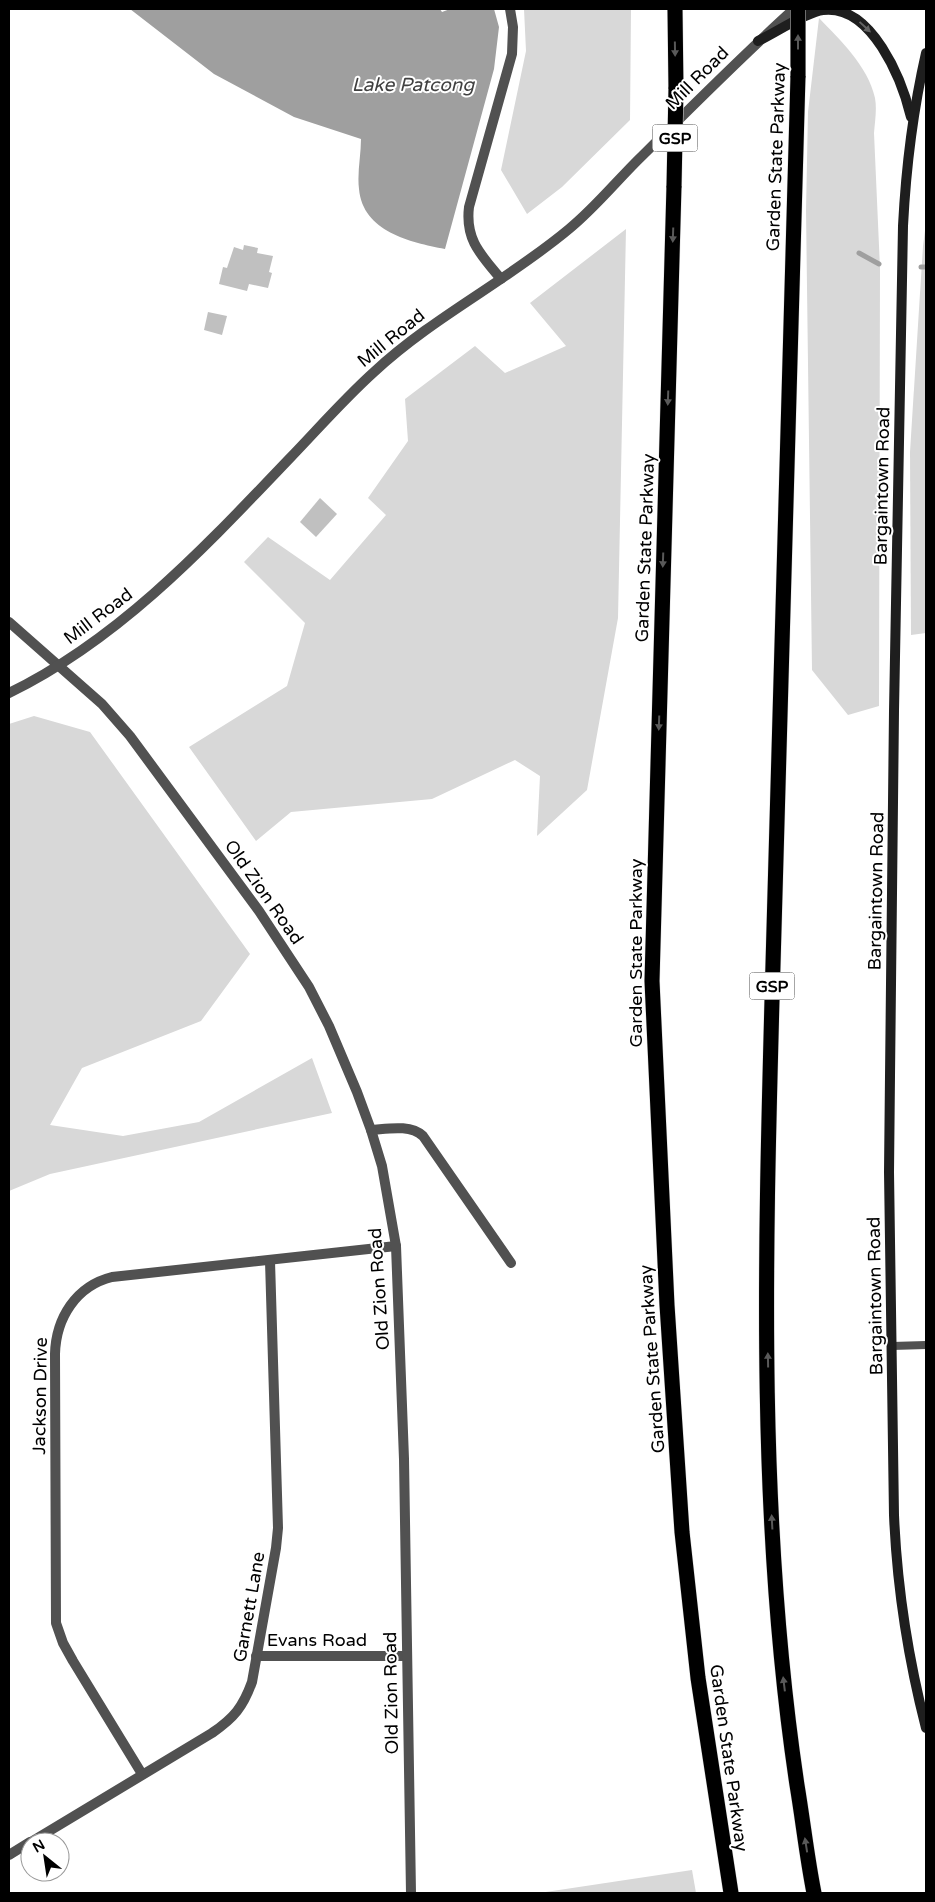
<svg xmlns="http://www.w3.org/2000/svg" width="935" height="1902" font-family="'Varela Round',sans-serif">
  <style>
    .green { fill: #d8d8d8 }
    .water { fill: #9f9f9f }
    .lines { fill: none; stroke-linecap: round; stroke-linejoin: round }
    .stream { stroke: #9f9f9f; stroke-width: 5 }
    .building { fill: #c0c0c0 }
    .motorway-casing { stroke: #dbdbdb; stroke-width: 16 }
    .service { stroke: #515151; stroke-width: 8 }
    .minor { stroke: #515151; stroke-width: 10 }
    .tertiary { stroke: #515151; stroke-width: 10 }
    .secondary { stroke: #1e1e1e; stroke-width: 10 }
    .motorway { stroke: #000; stroke-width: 15 }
    .motorway-bridge-casing { stroke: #dbdbdb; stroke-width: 16; stroke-linecap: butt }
    .motorway-bridge { stroke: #000; stroke-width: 15 }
    .oneway { fill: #626262 }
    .oneway2 { fill: #595959 }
    .labels { text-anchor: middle; stroke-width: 4; stroke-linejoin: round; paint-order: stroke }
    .shield { fill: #fff; stroke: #4c4c4c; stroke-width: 1 }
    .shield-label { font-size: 16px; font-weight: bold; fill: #000 }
    .street-label { font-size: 18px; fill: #000; stroke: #fff }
    .water-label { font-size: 19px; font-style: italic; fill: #404040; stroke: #fff }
  </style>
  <rect width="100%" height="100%" fill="#fff"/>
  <!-- green -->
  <g class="green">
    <polygon points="524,9 631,9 630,120 562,187 527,214 501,170 526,51"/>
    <path d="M819,18C840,40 868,66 875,98C877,109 875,121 874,133L880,268L879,706L848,715L812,670L806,210L808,112Z"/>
    <polygon points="926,223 926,633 911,635 910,452 923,246"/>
    <polygon points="626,229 618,618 587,790 537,836 540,776 515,760 432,799 291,812 256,841 189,747 287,686 305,623 244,562 268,537 330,580 386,515 368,498 408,441 405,399 475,346 505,373 566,346 530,303"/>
    <polygon points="34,716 90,732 250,954 201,1021 82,1068 50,1125 123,1136 199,1122 312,1058 332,1113 50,1174 9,1191 9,724"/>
    <polygon points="692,1870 696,1893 539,1893"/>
  </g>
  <!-- water -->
  <path class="water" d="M130,9H440L442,12L450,9H494L499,27L494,69L445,249C410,242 363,232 359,189C357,173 361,155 361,139L294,117L214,74Z"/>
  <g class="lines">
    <!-- stream -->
    <g class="stream">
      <polyline points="859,253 879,264"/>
      <polyline points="921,267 926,267"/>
    </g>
  </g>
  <!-- building -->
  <g class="building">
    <polygon points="244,245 258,248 257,253 273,256 269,272 272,273 268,288 249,284 247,291 219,284 223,267 227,268 234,247 243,250"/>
    <polygon points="208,312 227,316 222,335 204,330"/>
    <polygon points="320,498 337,514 316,537 300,522"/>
  </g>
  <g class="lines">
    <defs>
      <g id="motorway">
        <polyline points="675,9 676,89"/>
        <path d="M798,76C788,384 780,692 772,1000C765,1261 758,1525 797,1785C803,1821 807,1858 814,1893"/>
        <polyline points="674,186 652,981 667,1305 682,1532 698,1678 731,1893"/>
      </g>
    </defs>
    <!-- motorway casing -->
    <use href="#motorway" class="motorway-casing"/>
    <!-- service -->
    <polyline class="service" points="892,1346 926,1345"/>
    <!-- minor -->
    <g class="minor">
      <path d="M501,279C481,255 465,240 469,207L512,54L513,27L510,9"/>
      <path d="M371,1130C387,1129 410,1124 423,1136L511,1263"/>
      <polyline points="256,1656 407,1656"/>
      <path d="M142,1774L73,1661L63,1643L56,1623L55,1354C56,1318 76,1286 112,1277L396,1246"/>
      <path d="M31,1842L212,1733C234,1718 243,1707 252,1682L276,1548L278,1528L270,1261"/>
      <polyline points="9,1855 30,1842"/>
    </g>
    <!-- tertiary -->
    <g class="tertiary">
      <polyline points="9,622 102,704 130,736 259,911 309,987 329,1026 357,1092 371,1130 382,1166 396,1246 404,1459 411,1893"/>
      <path d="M9,693C120,639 206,546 290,458C318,429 344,399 374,372C433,317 507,281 569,229C596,207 618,179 643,155C693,105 742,56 794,9"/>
    </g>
    <!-- secondary -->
    <g class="secondary">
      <path d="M758,41C775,33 806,12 823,10C872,4 902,80 911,117"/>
      <path d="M926,53C913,110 906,167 903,226L894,711L890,1076L889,1172L894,1515C897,1587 908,1658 926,1728"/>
    </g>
    <!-- motorway -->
    <use href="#motorway" class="motorway"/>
    <defs>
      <g id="motorway-bridge">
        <polyline points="798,76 798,9"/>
        <polyline points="674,186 676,89"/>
      </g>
    </defs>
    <!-- motorway-bridge casing -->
    <use href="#motorway-bridge" class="motorway-bridge-casing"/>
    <!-- motorway-bridge -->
    <use href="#motorway-bridge" class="motorway-bridge"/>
  </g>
  <!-- one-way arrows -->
  <defs><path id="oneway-solid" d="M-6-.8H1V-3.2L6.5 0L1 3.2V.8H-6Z" transform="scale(1.25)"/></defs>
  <use class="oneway" href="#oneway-solid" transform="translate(865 27) rotate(43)"/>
  <g class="oneway2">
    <use href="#oneway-solid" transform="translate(798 42) rotate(-90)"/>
    <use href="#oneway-solid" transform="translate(675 49) rotate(89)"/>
    <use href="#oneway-solid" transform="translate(673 235) rotate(92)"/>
    <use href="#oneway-solid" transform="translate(668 398) rotate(92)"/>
    <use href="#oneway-solid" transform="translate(663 560) rotate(92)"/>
    <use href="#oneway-solid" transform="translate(659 723) rotate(92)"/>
    <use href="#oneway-solid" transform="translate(768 1360) rotate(-91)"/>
    <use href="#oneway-solid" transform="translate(772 1522) rotate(-93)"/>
    <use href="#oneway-solid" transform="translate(784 1684) rotate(-97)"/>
    <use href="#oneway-solid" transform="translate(806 1845) rotate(-99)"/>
  </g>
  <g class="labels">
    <!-- shield labels -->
    <g class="shield">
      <rect x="652.5" y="124.5" width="45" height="27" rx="4"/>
      <rect x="749.5" y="972.5" width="45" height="27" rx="4"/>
    </g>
    <g class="shield-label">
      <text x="675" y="144">GSP</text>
      <text x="772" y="992">GSP</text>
    </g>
    <!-- street labels -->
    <g class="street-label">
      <text transform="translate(697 78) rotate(-45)" y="6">Mill Road</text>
      <text transform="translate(776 157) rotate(-88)" y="6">Garden State Parkway</text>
      <text transform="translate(391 338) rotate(-39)" y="6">Mill Road</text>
      <text transform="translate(882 486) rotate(-89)" y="6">Bargaintown Road</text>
      <text transform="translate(645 548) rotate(-88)" y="6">Garden State Parkway</text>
      <text transform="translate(98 616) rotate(-37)" y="6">Mill Road</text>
      <text transform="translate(876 891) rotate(-89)" y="6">Bargaintown Road</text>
      <text transform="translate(264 892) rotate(55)" y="6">Old Zion Road</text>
      <text transform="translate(636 953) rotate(-90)" y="6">Garden State Parkway</text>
      <text transform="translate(379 1289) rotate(-94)" y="6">Old Zion Road</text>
      <text transform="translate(875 1296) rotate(-91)" y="6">Bargaintown Road</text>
      <text transform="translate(652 1359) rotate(-94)" y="6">Garden State Parkway</text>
      <text transform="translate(40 1396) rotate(-89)" y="6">Jackson Drive</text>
      <text transform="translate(249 1607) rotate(-80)" y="6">Garnett Lane</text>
      <text x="317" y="1646">Evans Road</text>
      <text transform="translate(391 1693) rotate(-91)" y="6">Old Zion Road</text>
      <text transform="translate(729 1758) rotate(82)" y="6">Garden State Parkway</text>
    </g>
    <!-- water labels -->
    <g class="water-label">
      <text x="413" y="91">Lake Patcong</text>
    </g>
  </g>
  <!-- border -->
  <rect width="935" height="1902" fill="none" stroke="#000000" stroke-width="20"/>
  <!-- north arrow -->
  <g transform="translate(45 1857) rotate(330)"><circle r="24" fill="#ffffff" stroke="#999999"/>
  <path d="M0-4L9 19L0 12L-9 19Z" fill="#000000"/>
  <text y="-8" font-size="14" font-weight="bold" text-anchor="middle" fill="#000000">N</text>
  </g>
</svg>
